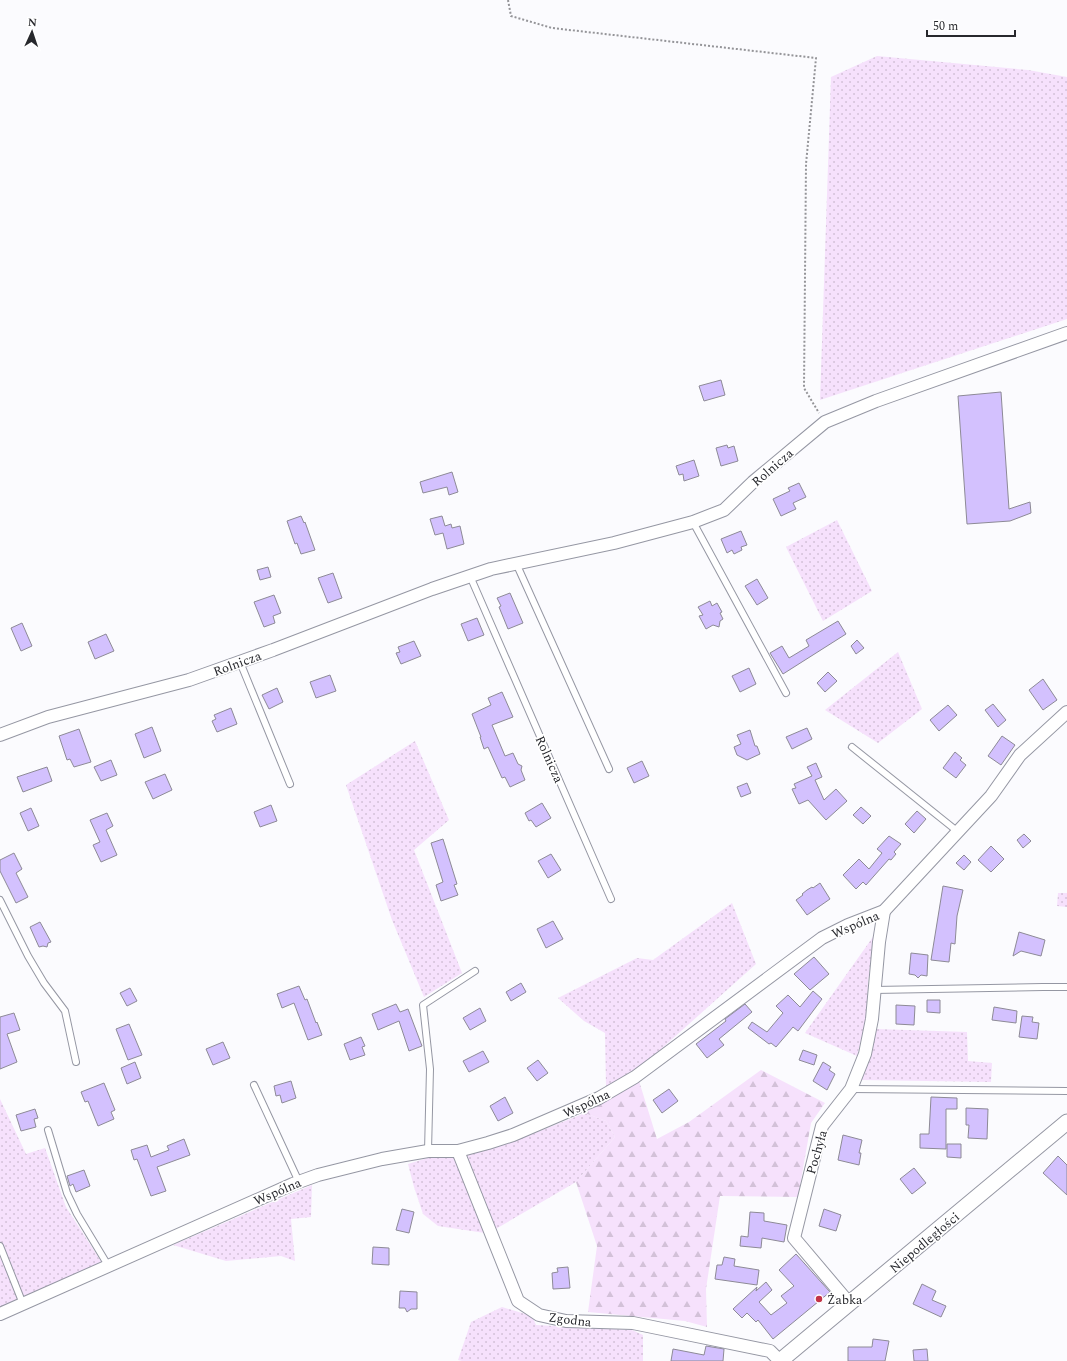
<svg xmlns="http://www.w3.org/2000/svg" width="1067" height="1361" font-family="Spectral,serif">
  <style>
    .grass { fill: url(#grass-dots) }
    .forest { fill: url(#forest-firs) }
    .building { fill: #d3c1fe; stroke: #8d8a96 }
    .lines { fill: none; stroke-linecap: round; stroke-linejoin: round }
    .service-casing { stroke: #9597a3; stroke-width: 8 }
    .minor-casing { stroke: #9597a3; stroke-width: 14 }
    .tertiary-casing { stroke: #9597a3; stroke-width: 17 }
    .path { stroke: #949498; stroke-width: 2; stroke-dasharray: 2 2; stroke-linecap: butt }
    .service { stroke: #fff; stroke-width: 6 }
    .minor { stroke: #fff; stroke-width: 12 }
    .tertiary { stroke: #fff; stroke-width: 15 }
    .poi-dot { fill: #c33247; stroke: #fff; stroke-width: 1.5 }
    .labels { text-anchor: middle; stroke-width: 3.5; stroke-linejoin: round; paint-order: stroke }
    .street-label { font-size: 13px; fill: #27282d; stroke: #fff }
    .poi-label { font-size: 13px; fill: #27282d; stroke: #fff; text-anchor: start }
  </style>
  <defs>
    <pattern id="grass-dots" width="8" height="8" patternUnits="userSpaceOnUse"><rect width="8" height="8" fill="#f6e1fc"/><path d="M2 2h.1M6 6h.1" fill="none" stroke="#d3c1d8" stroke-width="1.8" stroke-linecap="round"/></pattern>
    <pattern id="forest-firs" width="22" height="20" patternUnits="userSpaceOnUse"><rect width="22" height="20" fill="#f6e1fc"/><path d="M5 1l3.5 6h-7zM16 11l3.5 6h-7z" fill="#d3c1d8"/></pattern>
  </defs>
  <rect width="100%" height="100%" fill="#fbfbfe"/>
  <!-- grass -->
  <g class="grass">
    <polygon points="877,56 1028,70 1067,77 1067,319 820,400 831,77"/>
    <polygon points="837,520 872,591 823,621 786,547"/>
    <polygon points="898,652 922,709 878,743 825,710"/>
    <polygon points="415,741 449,820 414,850 462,973 424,997 392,920 346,785"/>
    <polygon points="1058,893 1067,893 1067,907 1057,906"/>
    <polygon points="732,903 756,964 632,1075 606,1087 605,1033 584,1021 558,998 637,958 653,960"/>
    <polygon points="875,934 868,981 867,1016 857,1056 805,1033"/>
    <polygon points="876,1029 967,1032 968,1061 992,1063 991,1082 862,1080"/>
    <polygon points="0,1099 26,1154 45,1148 66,1207 102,1263 0,1309"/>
    <polygon points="585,1113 606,1121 615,1137 576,1182 494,1230 466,1154 530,1135"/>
    <polygon points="434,1156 456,1157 485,1233 438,1226 423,1214 414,1187 408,1164"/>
    <polygon points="312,1185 311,1217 291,1219 295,1261 281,1256 226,1261 173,1245"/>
    <polygon points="502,1307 532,1316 536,1325 632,1330 643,1335 643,1361 462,1361 458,1360 471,1322"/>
  </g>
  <!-- forest -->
  <polygon class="forest" points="761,1070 825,1103 811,1123 798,1197 720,1196 706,1289 707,1327 685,1321 588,1312 597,1246 576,1182 615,1137 606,1121 585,1113 639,1081 657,1139 689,1122"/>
  <!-- building -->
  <g class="building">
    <polygon points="721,380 725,395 704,401 699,386"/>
    <polygon points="1001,392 1009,509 1030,502 1031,513 1010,521 967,524 958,396"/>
    <polygon points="727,445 728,448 734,446 738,461 721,466 716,448"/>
    <polygon points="694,460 699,476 684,481 683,474 679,475 676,466"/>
    <polygon points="452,472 458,492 449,495 447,487 423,493 420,482"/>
    <polygon points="799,483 806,497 793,503 796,509 781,516 773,499 790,491 788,488"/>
    <polygon points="301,516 304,523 305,522 315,550 301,554 297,543 295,544 287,521"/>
    <polygon points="442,516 445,526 451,524 452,528 460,526 464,544 447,549 443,533 435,535 430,519"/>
    <polygon points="741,531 747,545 741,547 742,550 734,554 732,550 727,553 721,539"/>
    <polygon points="268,567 271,577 260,580 257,570"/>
    <polygon points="333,573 342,598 328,603 318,578"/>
    <polygon points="757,579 768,598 757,605 745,586"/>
    <polygon points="510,593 523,623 508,629 499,607 501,606 497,598"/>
    <polygon points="274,595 281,613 273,616 275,623 264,627 254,602"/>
    <polygon points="710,601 712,606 717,603 722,612 720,613 723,619 720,621 719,627 713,625 706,629 699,616 703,615 698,607"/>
    <polygon points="477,618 484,635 468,641 461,624"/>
    <polygon points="838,621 846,634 783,674 770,653 782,646 789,658 809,646 806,640"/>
    <polygon points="22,623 32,646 21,651 11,628"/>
    <polygon points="106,634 114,651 95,659 88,642"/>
    <polygon points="857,640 864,648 856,654 851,646"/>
    <polygon points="414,641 421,656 401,664 396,653 400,652 398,647"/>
    <polygon points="749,668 756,684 740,692 732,676"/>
    <polygon points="828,672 837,681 825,692 817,683"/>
    <polygon points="330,675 336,691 316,698 310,682"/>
    <polygon points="1043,679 1057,700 1043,710 1029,690"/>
    <polygon points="277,688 283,702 269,709 262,695"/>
    <polygon points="502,692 513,717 492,725 505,756 513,753 518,764 522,766 521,770 525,780 510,787 505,777 502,778 488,747 484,749 480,737 481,737 472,714 491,705 488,698"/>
    <polygon points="993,704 1006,720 998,727 985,710"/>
    <polygon points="948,705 957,715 939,731 930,720"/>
    <polygon points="231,708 237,724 217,732 212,721 216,719 214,715"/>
    <polygon points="152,727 161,751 144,758 135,734"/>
    <polygon points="807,728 812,739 792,749 786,737"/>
    <polygon points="79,729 91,762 74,767 70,759 67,760 59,736"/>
    <polygon points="750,730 755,746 757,746 760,754 747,760 737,755 734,747 741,744 737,735"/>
    <polygon points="1002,736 1015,745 1001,765 988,756"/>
    <polygon points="955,752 962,758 960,760 966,765 956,778 943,768"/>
    <polygon points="111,760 117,775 101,781 94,767"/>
    <polygon points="642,761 649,776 634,783 627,768"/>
    <polygon points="816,763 822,777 815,780 824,800 836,789 847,801 826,820 808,800 799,804 792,789 796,788 794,784 812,776 807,767"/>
    <polygon points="47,767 52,781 23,792 17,777"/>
    <polygon points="165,774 172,790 153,799 145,782"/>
    <polygon points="747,783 751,793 741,797 737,787"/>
    <polygon points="542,803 551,818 536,827 531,820 529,821 525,813"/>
    <polygon points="271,805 277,821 260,827 254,812"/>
    <polygon points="861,807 871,816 863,824 853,815"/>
    <polygon points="31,808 39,826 28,831 20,813"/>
    <polygon points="917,811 926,819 914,833 905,824"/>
    <polygon points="107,813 113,826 106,830 117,855 101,862 93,845 100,842 90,820"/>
    <polygon points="1024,834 1031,841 1023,848 1017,840"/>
    <polygon points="889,836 901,844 894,852 896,854 891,860 889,859 866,885 863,882 856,889 843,875 859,859 869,869 882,853 877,849"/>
    <polygon points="443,839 457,884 454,885 458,895 441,901 436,885 443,882 431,843"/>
    <polygon points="991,846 1004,859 991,872 978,860"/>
    <polygon points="14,853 22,869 16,873 28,897 16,903 0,871 0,860"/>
    <polygon points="551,854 561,870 548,878 538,861"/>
    <polygon points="964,855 971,862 964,870 956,863"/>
    <polygon points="820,883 830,899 807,915 796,900 803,895 802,894 807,890 812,887 813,888"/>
    <polygon points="943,886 963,890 957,916 955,944 951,943 949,962 931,960"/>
    <polygon points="553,921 563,939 546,948 537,929"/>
    <polygon points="40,922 51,942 48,943 47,947 43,946 39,947 30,927"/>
    <polygon points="1019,932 1045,940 1041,956 1021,951 1013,956"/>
    <polygon points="911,953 928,955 927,976 921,975 918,978 915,975 909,974"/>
    <polygon points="814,957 829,974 810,990 794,974"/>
    <polygon points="521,983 526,992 511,1001 506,992"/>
    <polygon points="299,986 305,1000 307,999 316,1023 317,1022 322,1035 308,1040 294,1003 282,1008 277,994"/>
    <polygon points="130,988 137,1001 127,1006 120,993"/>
    <polygon points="813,991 822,999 798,1031 793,1027 776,1047 771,1043 769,1044 748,1028 752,1022 767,1032 783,1013 776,1006 788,995 800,1007"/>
    <polygon points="927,1000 940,1000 940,1013 927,1012"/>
    <polygon points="396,1004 400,1012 408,1009 422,1046 409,1051 399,1021 378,1030 372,1014"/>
    <polygon points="745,1004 752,1012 719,1039 724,1045 707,1058 696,1044 726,1021 725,1019"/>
    <polygon points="896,1005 915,1006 914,1025 896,1024"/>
    <polygon points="994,1007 1017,1011 1016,1023 992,1020"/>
    <polygon points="480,1008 486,1021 470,1030 463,1018"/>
    <polygon points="14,1013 20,1030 7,1034 17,1062 0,1069 0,1017"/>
    <polygon points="1022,1016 1033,1017 1032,1022 1039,1023 1037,1039 1019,1037"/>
    <polygon points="129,1024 142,1055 128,1060 116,1029"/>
    <polygon points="361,1037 365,1046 362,1047 365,1055 350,1060 344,1044"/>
    <polygon points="223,1042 230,1058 213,1065 206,1049"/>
    <polygon points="803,1050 817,1055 814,1065 799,1060"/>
    <polygon points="483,1051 489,1062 469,1072 463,1061"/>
    <polygon points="538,1060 548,1073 537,1081 527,1068"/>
    <polygon points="135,1062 141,1078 127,1084 121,1068"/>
    <polygon points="823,1062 831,1067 829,1070 835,1074 827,1090 813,1081"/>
    <polygon points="291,1081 296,1098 282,1103 280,1095 276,1096 274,1086"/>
    <polygon points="104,1083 115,1110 111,1112 114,1119 98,1126 88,1101 85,1102 81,1092"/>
    <polygon points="669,1089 678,1101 662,1113 653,1100"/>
    <polygon points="505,1097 513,1113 498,1121 490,1106"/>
    <polygon points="931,1097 957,1098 957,1109 946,1109 946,1149 920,1148 920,1134 929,1134"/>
    <polygon points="966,1108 988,1109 987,1139 968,1138 969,1125 966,1125"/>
    <polygon points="35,1109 38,1118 34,1119 36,1127 21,1131 16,1115"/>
    <polygon points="843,1135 862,1140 859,1153 861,1153 859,1165 838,1160"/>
    <polygon points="184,1139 190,1155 157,1167 166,1191 151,1196 137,1159 134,1160 131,1150 147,1145 151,1157 169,1150 167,1146"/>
    <polygon points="947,1144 961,1144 961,1158 947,1157"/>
    <polygon points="1058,1156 1067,1165 1067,1195 1043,1173"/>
    <polygon points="914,1168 926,1183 912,1194 900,1179"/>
    <polygon points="84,1170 90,1186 76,1192 73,1184 70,1186 67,1176"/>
    <polygon points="402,1209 414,1212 409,1233 396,1230"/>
    <polygon points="824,1209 841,1215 836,1231 819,1226"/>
    <polygon points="750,1212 764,1213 764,1221 787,1225 784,1242 762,1238 761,1248 740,1246 741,1236 748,1237"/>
    <polygon points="373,1247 389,1248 389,1265 372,1264"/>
    <polygon points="796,1254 830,1292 773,1339 758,1320 756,1322 747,1313 742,1318 733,1309 757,1287 756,1291 766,1282 772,1290 759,1302 771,1315 787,1303 781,1296 794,1286 779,1270"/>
    <polygon points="724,1257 735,1259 734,1266 759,1270 757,1285 715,1279 717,1265 722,1265"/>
    <polygon points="568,1267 570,1288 553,1289 552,1273 558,1272 557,1268"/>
    <polygon points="922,1284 936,1291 932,1300 946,1306 941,1317 913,1304"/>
    <polygon points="400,1291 417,1292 417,1309 411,1309 407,1312 405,1308 399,1308"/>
    <polygon points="873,1339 889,1341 885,1361 848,1361 848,1347 872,1347"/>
    <polygon points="706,1346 724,1349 723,1361 671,1361 673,1349 704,1355"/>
    <polygon points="927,1349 928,1361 914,1361 913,1350"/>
  </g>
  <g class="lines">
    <defs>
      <g id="service">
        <polyline points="693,522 786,693"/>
        <polyline points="516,563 609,769"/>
        <polyline points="470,576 611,899"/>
        <polyline points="240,662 290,784"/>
        <polyline points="852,747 957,831"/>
        <polyline points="0,900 28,956 44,983 65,1011 76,1062"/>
        <polyline points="874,990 1043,987 1067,987"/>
        <polyline points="254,1085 299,1182"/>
        <polyline points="851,1089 1067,1091"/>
        <polyline points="48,1130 67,1193 77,1214 109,1267"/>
        <polyline points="428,1151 430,1069 423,1005 475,971"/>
        <polyline points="0,1246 23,1304"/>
      </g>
      <g id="minor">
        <polyline points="0,735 48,717 189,680 273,650 432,589 491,569 614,543 693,522 724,510 753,482 825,422 876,401 1067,333"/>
        <polyline points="458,1151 518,1301 539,1315 566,1321 633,1323 770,1351 780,1361"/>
        <polyline points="849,1303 794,1238 822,1126 851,1089 865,1054 872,1019 879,942 884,911"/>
        <polyline points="0,1314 293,1184 318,1175 382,1159 428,1151 458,1151 488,1143 513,1135 599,1098 635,1077 822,938 848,925 884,911 991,796 1020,755 1067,712"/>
      </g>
      <polyline id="tertiary" points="780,1361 1067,1122"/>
    </defs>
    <!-- service casing -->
    <use href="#service" class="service-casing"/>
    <!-- minor casing -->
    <use href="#minor" class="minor-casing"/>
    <!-- tertiary casing -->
    <use href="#tertiary" class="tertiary-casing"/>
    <!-- path -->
    <polyline class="path" points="508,0 511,16 552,28 816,58 806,164 804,388 819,413"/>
    <!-- service -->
    <use href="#service" class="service"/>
    <!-- minor -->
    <use href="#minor" class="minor"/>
    <!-- tertiary -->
    <use href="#tertiary" class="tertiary"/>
  </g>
  <!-- markers -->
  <circle class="poi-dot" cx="819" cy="1299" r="4"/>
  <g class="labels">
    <!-- street labels -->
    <g class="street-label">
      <text transform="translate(772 467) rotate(-41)" y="5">Rolnicza</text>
      <text transform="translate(237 663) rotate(-20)" y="5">Rolnicza</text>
      <text transform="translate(550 759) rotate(66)" y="5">Rolnicza</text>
      <text transform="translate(855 924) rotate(-23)" y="5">Wspólna</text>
      <text transform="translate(586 1103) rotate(-25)" y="5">Wspólna</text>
      <text transform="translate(816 1152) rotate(-74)" y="5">Pochyła</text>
      <text transform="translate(277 1191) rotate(-23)" y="5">Wspólna</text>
      <text transform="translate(924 1242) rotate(-40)" y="5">Niepodległości</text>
      <text transform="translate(570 1319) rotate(7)" y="5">Zgodna</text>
    </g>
    <!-- poi labels -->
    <g class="poi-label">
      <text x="827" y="1304">Żabka</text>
    </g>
  </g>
  <!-- north arrow -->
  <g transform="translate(32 32) rotate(3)" stroke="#ffffff" stroke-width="3" paint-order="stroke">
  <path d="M0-3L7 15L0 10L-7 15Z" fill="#27282d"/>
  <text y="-6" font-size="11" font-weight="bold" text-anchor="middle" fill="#27282d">N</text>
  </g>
  <!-- scale -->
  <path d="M927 30v6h88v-6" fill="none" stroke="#27282d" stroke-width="2"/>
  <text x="933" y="30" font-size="12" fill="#27282d" stroke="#ffffff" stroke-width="3" paint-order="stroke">50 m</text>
</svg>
